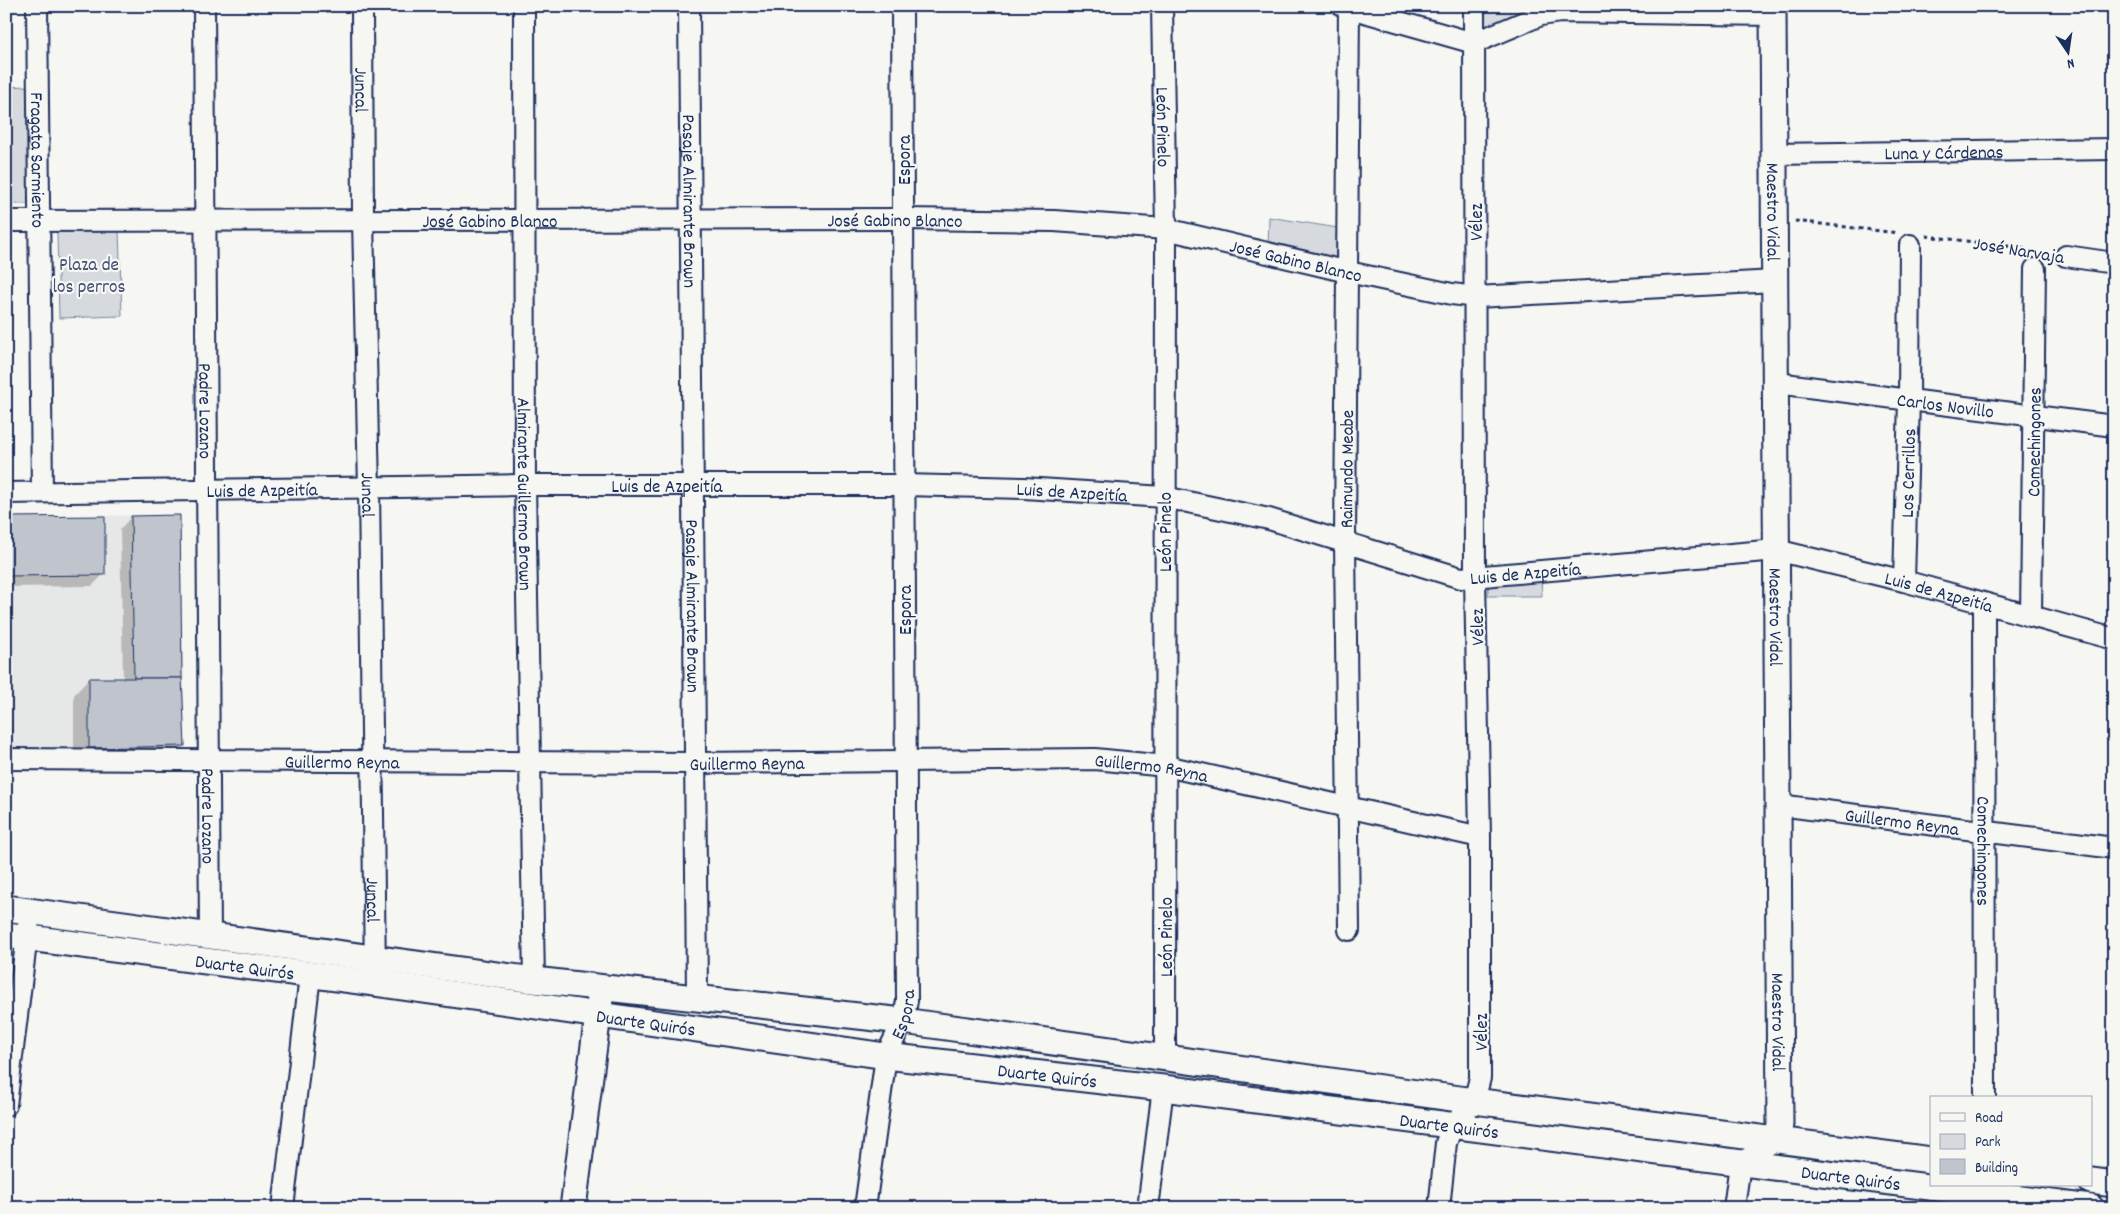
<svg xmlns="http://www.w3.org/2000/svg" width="2120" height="1214" font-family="Dekko,sans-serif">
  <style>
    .built { fill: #e6e7e7 }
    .green { fill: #d6d9dd; stroke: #78849e }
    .shadow { fill: #0003 }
    .building { fill: #c0c4cd; stroke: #1b2f5e }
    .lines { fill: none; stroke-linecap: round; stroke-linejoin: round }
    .minor-casing { stroke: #1b2f5e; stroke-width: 24 }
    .major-casing { stroke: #1b2f5e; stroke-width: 29 }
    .path { stroke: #1b2f5e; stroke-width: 3; stroke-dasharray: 4 4; stroke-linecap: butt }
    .minor { stroke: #f6f6f2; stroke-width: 20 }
    .major { stroke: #f6f6f2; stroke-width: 25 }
    .labels { text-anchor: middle; stroke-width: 4.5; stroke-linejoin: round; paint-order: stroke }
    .street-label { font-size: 19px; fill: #1b2f5e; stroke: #f6f6f2 }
    .park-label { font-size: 19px; fill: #405177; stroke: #f6f6f2 }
  </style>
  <rect width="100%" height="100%" fill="#f6f6f2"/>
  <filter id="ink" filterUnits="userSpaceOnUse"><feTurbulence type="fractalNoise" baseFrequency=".02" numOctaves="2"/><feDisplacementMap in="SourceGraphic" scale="10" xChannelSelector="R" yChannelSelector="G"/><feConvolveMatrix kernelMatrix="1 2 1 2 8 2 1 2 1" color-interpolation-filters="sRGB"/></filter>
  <g filter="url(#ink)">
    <!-- built -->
    <polygon class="built" points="180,515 185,746 6,749 6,517"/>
    <!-- green -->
    <g class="green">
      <polygon points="1541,6 1480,34 1482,9"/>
      <polygon points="27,86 28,204 6,204 6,87"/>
      <polygon points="1269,217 1338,228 1337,258 1268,246"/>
      <polygon points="119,230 122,316 59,318 57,232"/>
      <polygon points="1541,574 1542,596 1488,596 1489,579"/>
    </g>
    <!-- shadow -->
    <g class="shadow">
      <polygon points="131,517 181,677 184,746 168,761 74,763 74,695 89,679 123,679 120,529"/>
      <polygon points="6,519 104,574 92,586 6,587"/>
    </g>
    <!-- building -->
    <g class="building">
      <polygon points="180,515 182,678 134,678 131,516"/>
      <polygon points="105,516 105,575 6,576 6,517"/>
      <polygon points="6,652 7,652 9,673 6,673"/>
      <polygon points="89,678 182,678 185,746 89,748"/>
      <polygon points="6,714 10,714 12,734 6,735"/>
    </g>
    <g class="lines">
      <defs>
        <g id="minor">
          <path id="s1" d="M37,6L42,492"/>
          <path id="s2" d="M204,6L210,937"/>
          <path id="s3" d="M362,6L363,220L369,489L375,974"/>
          <path id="s4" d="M524,6L525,485L534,980"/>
          <path id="s5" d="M689,6L697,996"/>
          <path id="s6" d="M1162,6L1166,229L1165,1058"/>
          <polyline points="1343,6 1474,43 1541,15 1560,12 1773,15"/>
          <path id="s7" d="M1774,154L2114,149"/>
          <path id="s8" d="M6,221L903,219L1054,221L1166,229L1348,272L1452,294L1476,297L1775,281"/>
          <polyline points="2066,256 2114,263"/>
          <path id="s9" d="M1777,383L2114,426"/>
          <path id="s10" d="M6,493L525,485H904L1024,488L1164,497L1269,519L1461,578L1776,550L1904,581L2114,639"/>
          <path id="s11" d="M1904,581L1909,400L1910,245"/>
          <path id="s12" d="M1984,605L1985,1098"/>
          <path id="s13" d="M2031,616L2035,269"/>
          <path id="s14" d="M6,759L695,763L1095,759L1166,766L1480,837"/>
          <path id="s15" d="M1779,805L2114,848"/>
          <path id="s16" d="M1349,930L1345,540L1349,6"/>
          <polyline points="6,1105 30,911"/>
          <polyline points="283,1208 310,975"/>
          <path id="s17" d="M865,1208L886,1056L903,1021L907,1001L902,6"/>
          <polyline points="1148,1208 1163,1088"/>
          <polyline points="1439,1208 1446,1143 1452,1127 1474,1101 1480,1078 1480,837 1475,578 1474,6"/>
          <polyline points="1734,1208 1740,1164 1778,1138"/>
        </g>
        <g id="major">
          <path id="s18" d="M1773,6L1780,1124L1778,1138"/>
          <polyline points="6,908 534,980 903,1021 1474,1101 1931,1160"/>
          <path id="s19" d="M6,935L375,983L886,1056L1163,1088L2091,1208"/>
          <polyline points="2091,1181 2114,1184"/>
          <polyline points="573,1208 600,999"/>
        </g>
      </defs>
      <!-- minor casing -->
      <use href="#minor" class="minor-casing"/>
      <!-- major casing -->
      <use href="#major" class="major-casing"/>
      <!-- path -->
      <g class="path">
        <polyline points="1795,221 1898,233"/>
        <polyline points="1926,236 2023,248 2023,253 2025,253"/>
      </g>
      <!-- minor -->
      <use href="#minor" class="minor"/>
      <!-- major -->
      <use href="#major" class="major"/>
    </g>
  </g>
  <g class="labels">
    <!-- street labels -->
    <g class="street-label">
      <text dy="7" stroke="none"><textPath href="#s3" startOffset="84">Juncal</textPath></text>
      <text dy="7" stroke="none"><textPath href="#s6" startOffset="121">León Pinelo</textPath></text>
      <text dy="7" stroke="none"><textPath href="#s7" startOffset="170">Luna y Cárdenas</textPath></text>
      <text dy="7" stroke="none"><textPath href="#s1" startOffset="154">Fragata Sarmiento</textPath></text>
      <text transform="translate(903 160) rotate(-90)" y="7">Espora</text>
      <text dy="7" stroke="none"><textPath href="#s5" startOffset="195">Pasaje Almirante Brown</textPath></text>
      <text dy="7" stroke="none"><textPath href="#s18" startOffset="206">Maestro Vidal</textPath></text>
      <text dy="7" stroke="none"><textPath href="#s8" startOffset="889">José Gabino Blanco</textPath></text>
      <text dy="7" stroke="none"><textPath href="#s8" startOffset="484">José Gabino Blanco</textPath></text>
      <text transform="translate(1475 222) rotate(-90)" y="7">Vélez</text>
      <text transform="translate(2019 249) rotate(9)" y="7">José Narvaja</text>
      <text dy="7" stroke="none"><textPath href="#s8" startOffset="1294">José Gabino Blanco</textPath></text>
      <text dy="7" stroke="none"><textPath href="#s9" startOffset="170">Carlos Novillo</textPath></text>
      <text dy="7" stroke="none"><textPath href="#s2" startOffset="405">Padre Lozano</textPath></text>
      <text dy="7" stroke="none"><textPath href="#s13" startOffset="174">Comechingones</textPath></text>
      <text dy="7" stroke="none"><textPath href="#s16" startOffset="461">Raimundo Meabe</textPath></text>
      <text dy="7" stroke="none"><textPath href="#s11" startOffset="108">Los Cerrillos</textPath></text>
      <text dy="7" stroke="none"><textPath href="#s10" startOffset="661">Luis de Azpeitía</textPath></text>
      <text dy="7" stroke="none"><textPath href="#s10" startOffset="256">Luis de Azpeitía</textPath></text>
      <text dy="7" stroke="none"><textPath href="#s10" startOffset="1066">Luis de Azpeitía</textPath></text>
      <text dy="7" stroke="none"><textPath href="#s4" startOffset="488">Almirante Guillermo Brown</textPath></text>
      <text dy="7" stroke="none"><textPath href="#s3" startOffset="489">Juncal</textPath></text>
      <text transform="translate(1164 532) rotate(-90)" y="7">León Pinelo</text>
      <text dy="7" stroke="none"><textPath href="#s10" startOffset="1531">Luis de Azpeitía</textPath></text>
      <text dy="7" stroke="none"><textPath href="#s10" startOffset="1951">Luis de Azpeitía</textPath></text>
      <text dy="7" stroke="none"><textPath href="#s5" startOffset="600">Pasaje Almirante Brown</textPath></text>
      <text transform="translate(904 610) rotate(-90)" y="7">Espora</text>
      <text dy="7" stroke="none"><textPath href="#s18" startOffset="611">Maestro Vidal</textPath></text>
      <text transform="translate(1476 627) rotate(-91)" y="7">Vélez</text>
      <text dy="7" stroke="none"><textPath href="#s14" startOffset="336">Guillermo Reyna</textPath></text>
      <text dy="7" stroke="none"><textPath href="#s14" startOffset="741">Guillermo Reyna</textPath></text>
      <text dy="7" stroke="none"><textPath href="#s14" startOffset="1146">Guillermo Reyna</textPath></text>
      <text dy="7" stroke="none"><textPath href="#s2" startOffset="810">Padre Lozano</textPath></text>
      <text dy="7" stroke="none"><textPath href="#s15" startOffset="124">Guillermo Reyna</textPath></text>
      <text dy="7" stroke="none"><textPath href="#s12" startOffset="246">Comechingones</textPath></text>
      <text dy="7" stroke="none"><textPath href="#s3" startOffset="894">Juncal</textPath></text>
      <text transform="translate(1165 937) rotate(-90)" y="7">León Pinelo</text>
      <text dy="7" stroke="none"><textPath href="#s19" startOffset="241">Duarte Quirós</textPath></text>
      <text dy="7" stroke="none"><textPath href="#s17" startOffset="199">Espora</textPath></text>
      <text dy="7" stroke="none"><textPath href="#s19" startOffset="646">Duarte Quirós</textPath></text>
      <text dy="7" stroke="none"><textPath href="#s18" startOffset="1016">Maestro Vidal</textPath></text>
      <text transform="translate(1480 1032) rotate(-90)" y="7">Vélez</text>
      <text dy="7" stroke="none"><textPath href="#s19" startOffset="1051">Duarte Quirós</textPath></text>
      <text dy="7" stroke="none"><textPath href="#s19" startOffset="1456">Duarte Quirós</textPath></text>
      <text dy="7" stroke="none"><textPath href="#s19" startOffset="1861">Duarte Quirós</textPath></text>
    </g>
    <!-- park labels -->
    <g class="park-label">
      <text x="89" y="270">Plaza de<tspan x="89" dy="22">los perros</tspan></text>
    </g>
  </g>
  <!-- margin -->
  <rect width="2120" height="1214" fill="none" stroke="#f6f6f2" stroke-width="25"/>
  <rect x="12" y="12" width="2095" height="1189" fill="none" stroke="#1b2f5e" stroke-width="2" filter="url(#ink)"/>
  <!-- legend -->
  <rect x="1930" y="1096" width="162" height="90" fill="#f6f6f2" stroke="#9ea6b7"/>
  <rect x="1940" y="1113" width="25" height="8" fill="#f6f6f2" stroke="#9ea6b7"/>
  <text x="1975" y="1122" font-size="15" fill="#1b2f5e">Road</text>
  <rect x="1940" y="1134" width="25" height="15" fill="#d6d9dd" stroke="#9ea6b7"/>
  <text x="1975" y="1146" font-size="15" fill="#1b2f5e">Park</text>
  <rect x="1940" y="1159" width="25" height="15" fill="#c0c4cd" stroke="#9ea6b7"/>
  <text x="1975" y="1172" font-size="15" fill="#1b2f5e">Building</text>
  <!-- north arrow -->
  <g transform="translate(2068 52) rotate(167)" stroke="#f6f6f2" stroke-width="4" paint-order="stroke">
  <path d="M0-4L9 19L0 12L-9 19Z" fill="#1b2f5e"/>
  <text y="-8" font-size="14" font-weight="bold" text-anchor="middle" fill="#1b2f5e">N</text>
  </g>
</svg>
